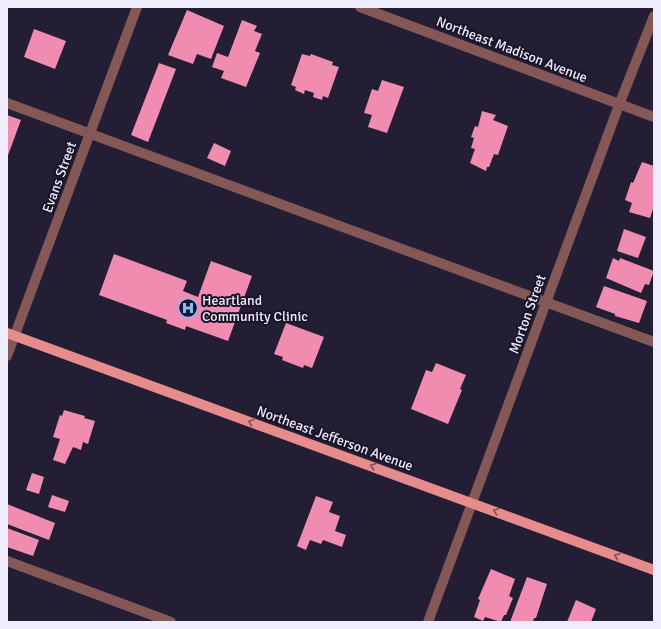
<svg xmlns="http://www.w3.org/2000/svg" width="661" height="629" font-family="Signika,sans-serif">
  <style>
    .building { fill: #f18cb1 }
    .lines { fill: none; stroke-linecap: round; stroke-linejoin: round }
    .lane { stroke: #845857; stroke-width: 10 }
    .street { stroke: #845857; stroke-width: 10 }
    .primary { stroke: #e78c8c; stroke-width: 10 }
    .oneway { stroke: #80505a }
    .labels { text-anchor: middle; stroke-width: 4; stroke-linejoin: round; paint-order: stroke }
    .street-label { font-size: 14px; fill: #efecfb; stroke: #1a1429 }
    .poi-label { font-size: 14px; fill: #efecfb; stroke: #1a1429; text-anchor: start }
  </style>
  <rect width="100%" height="100%" fill="#231e33"/>
  <!-- building -->
  <g class="building">
    <polygon points="187,10 224,26 211,59 197,54 193,64 168,55"/>
    <polygon points="242,20 257,26 254,31 262,34 255,51 260,53 246,87 221,78 224,71 212,67 217,53 228,57"/>
    <polygon points="34,29 66,41 55,69 24,57"/>
    <polygon points="302,54 310,56 311,54 333,62 332,65 339,67 328,98 323,96 322,100 313,97 314,93 305,90 304,94 295,90 296,87 291,85"/>
    <polygon points="159,63 176,69 148,142 131,135"/>
    <polygon points="382,80 404,87 387,133 368,127 372,115 364,113 372,89 378,91"/>
    <polygon points="482,111 496,115 493,120 508,126 498,155 494,154 489,167 487,167 486,171 470,163 475,149 471,148 474,138 471,137 475,126 478,127"/>
    <polygon points="7,115 21,120 7,158"/>
    <polygon points="214,143 231,151 225,166 207,158"/>
    <polygon points="642,162 654,166 654,206 650,218 629,212 632,203 625,200 631,182 633,183"/>
    <polygon points="624,229 646,237 638,258 617,251"/>
    <polygon points="114,254 187,281 183,291 198,297 211,261 252,276 228,341 186,326 185,330 166,323 167,320 99,295"/>
    <polygon points="613,258 619,261 620,258 654,271 649,285 645,284 641,293 606,278"/>
    <polygon points="604,286 647,301 639,323 615,316 615,314 596,307"/>
    <polygon points="286,323 324,337 312,368 304,365 303,368 282,360 283,357 274,354"/>
    <polygon points="436,363 466,375 460,389 462,390 448,424 411,409 426,370 432,372"/>
    <polygon points="64,410 85,416 84,418 95,421 88,444 83,442 81,450 73,447 65,464 53,460 60,439 53,437 60,415 62,416"/>
    <polygon points="32,473 44,477 39,494 26,490"/>
    <polygon points="52,495 69,501 65,512 48,507"/>
    <polygon points="316,496 333,502 329,512 340,516 335,531 346,535 342,547 323,540 321,544 310,540 306,550 297,546"/>
    <polygon points="7,504 55,523 49,540 7,524"/>
    <polygon points="7,528 39,540 33,556 7,547"/>
    <polygon points="491,569 515,579 509,596 513,598 506,615 504,615 501,622 485,617 483,621 474,617 480,600 478,599"/>
    <polygon points="527,577 547,584 536,618 534,618 533,622 510,622"/>
    <polygon points="576,600 596,609 591,622 567,622"/>
  </g>
  <g class="lines">
    <!-- lane -->
    <g class="lane">
      <polyline points="7,103 654,342"/>
      <polyline points="7,561 171,622"/>
    </g>
    <!-- street -->
    <g class="street">
      <polyline points="360,7 654,117"/>
      <polyline points="7,356 137,7"/>
      <polyline points="428,622 619,105 654,16"/>
    </g>
    <!-- primary -->
    <polyline class="primary" points="7,333 654,570"/>
  </g>
  <!-- one-way arrows -->
  <defs><path id="oneway-chevron" d="M-2-3.5L2.5 0L-2 3.5" fill="none" stroke-width="1.6" stroke-linecap="round" stroke-linejoin="round"/></defs>
  <g class="oneway">
    <use href="#oneway-chevron" transform="translate(251 422) rotate(-160)"/>
    <use href="#oneway-chevron" transform="translate(373 466) rotate(-160)"/>
    <use href="#oneway-chevron" transform="translate(496 511) rotate(-160)"/>
    <use href="#oneway-chevron" transform="translate(617 556) rotate(-160)"/>
  </g>
  <!-- icons -->
  <defs>
    <symbol id="hospital-ring" viewBox="-11 -11 22 22"><circle r="9.5" fill="#1a1429" stroke="#8cb9fc" stroke-width="1.5"/><path d="M-5-5h3v3.5h4V-5h3V5h-3V1.5h-4V5h-3Z" fill="#8cb9fc"/></symbol>
  </defs>
  <g fill-rule="evenodd">
    <use href="#hospital-ring" x="177" y="297" width="22" height="22"/>
  </g>
  <g class="labels">
    <!-- street labels -->
    <g class="street-label">
      <text transform="translate(512 49) rotate(21)" y="5">Northeast Madison Avenue</text>
      <text transform="translate(59 177) rotate(-70)" y="5">Evans Street</text>
      <text transform="translate(527 314) rotate(-70)" y="5">Morton Street</text>
      <text transform="translate(335 438) rotate(20)" y="5">Northeast Jefferson Avenue</text>
    </g>
    <!-- poi labels -->
    <g class="poi-label">
      <text x="202" y="305">Heartland<tspan x="202" dy="16">Community Clinic</tspan></text>
    </g>
  </g>
  <!-- border -->
  <rect width="661" height="629" fill="none" stroke="#efecfb" stroke-width="16"/>
</svg>
